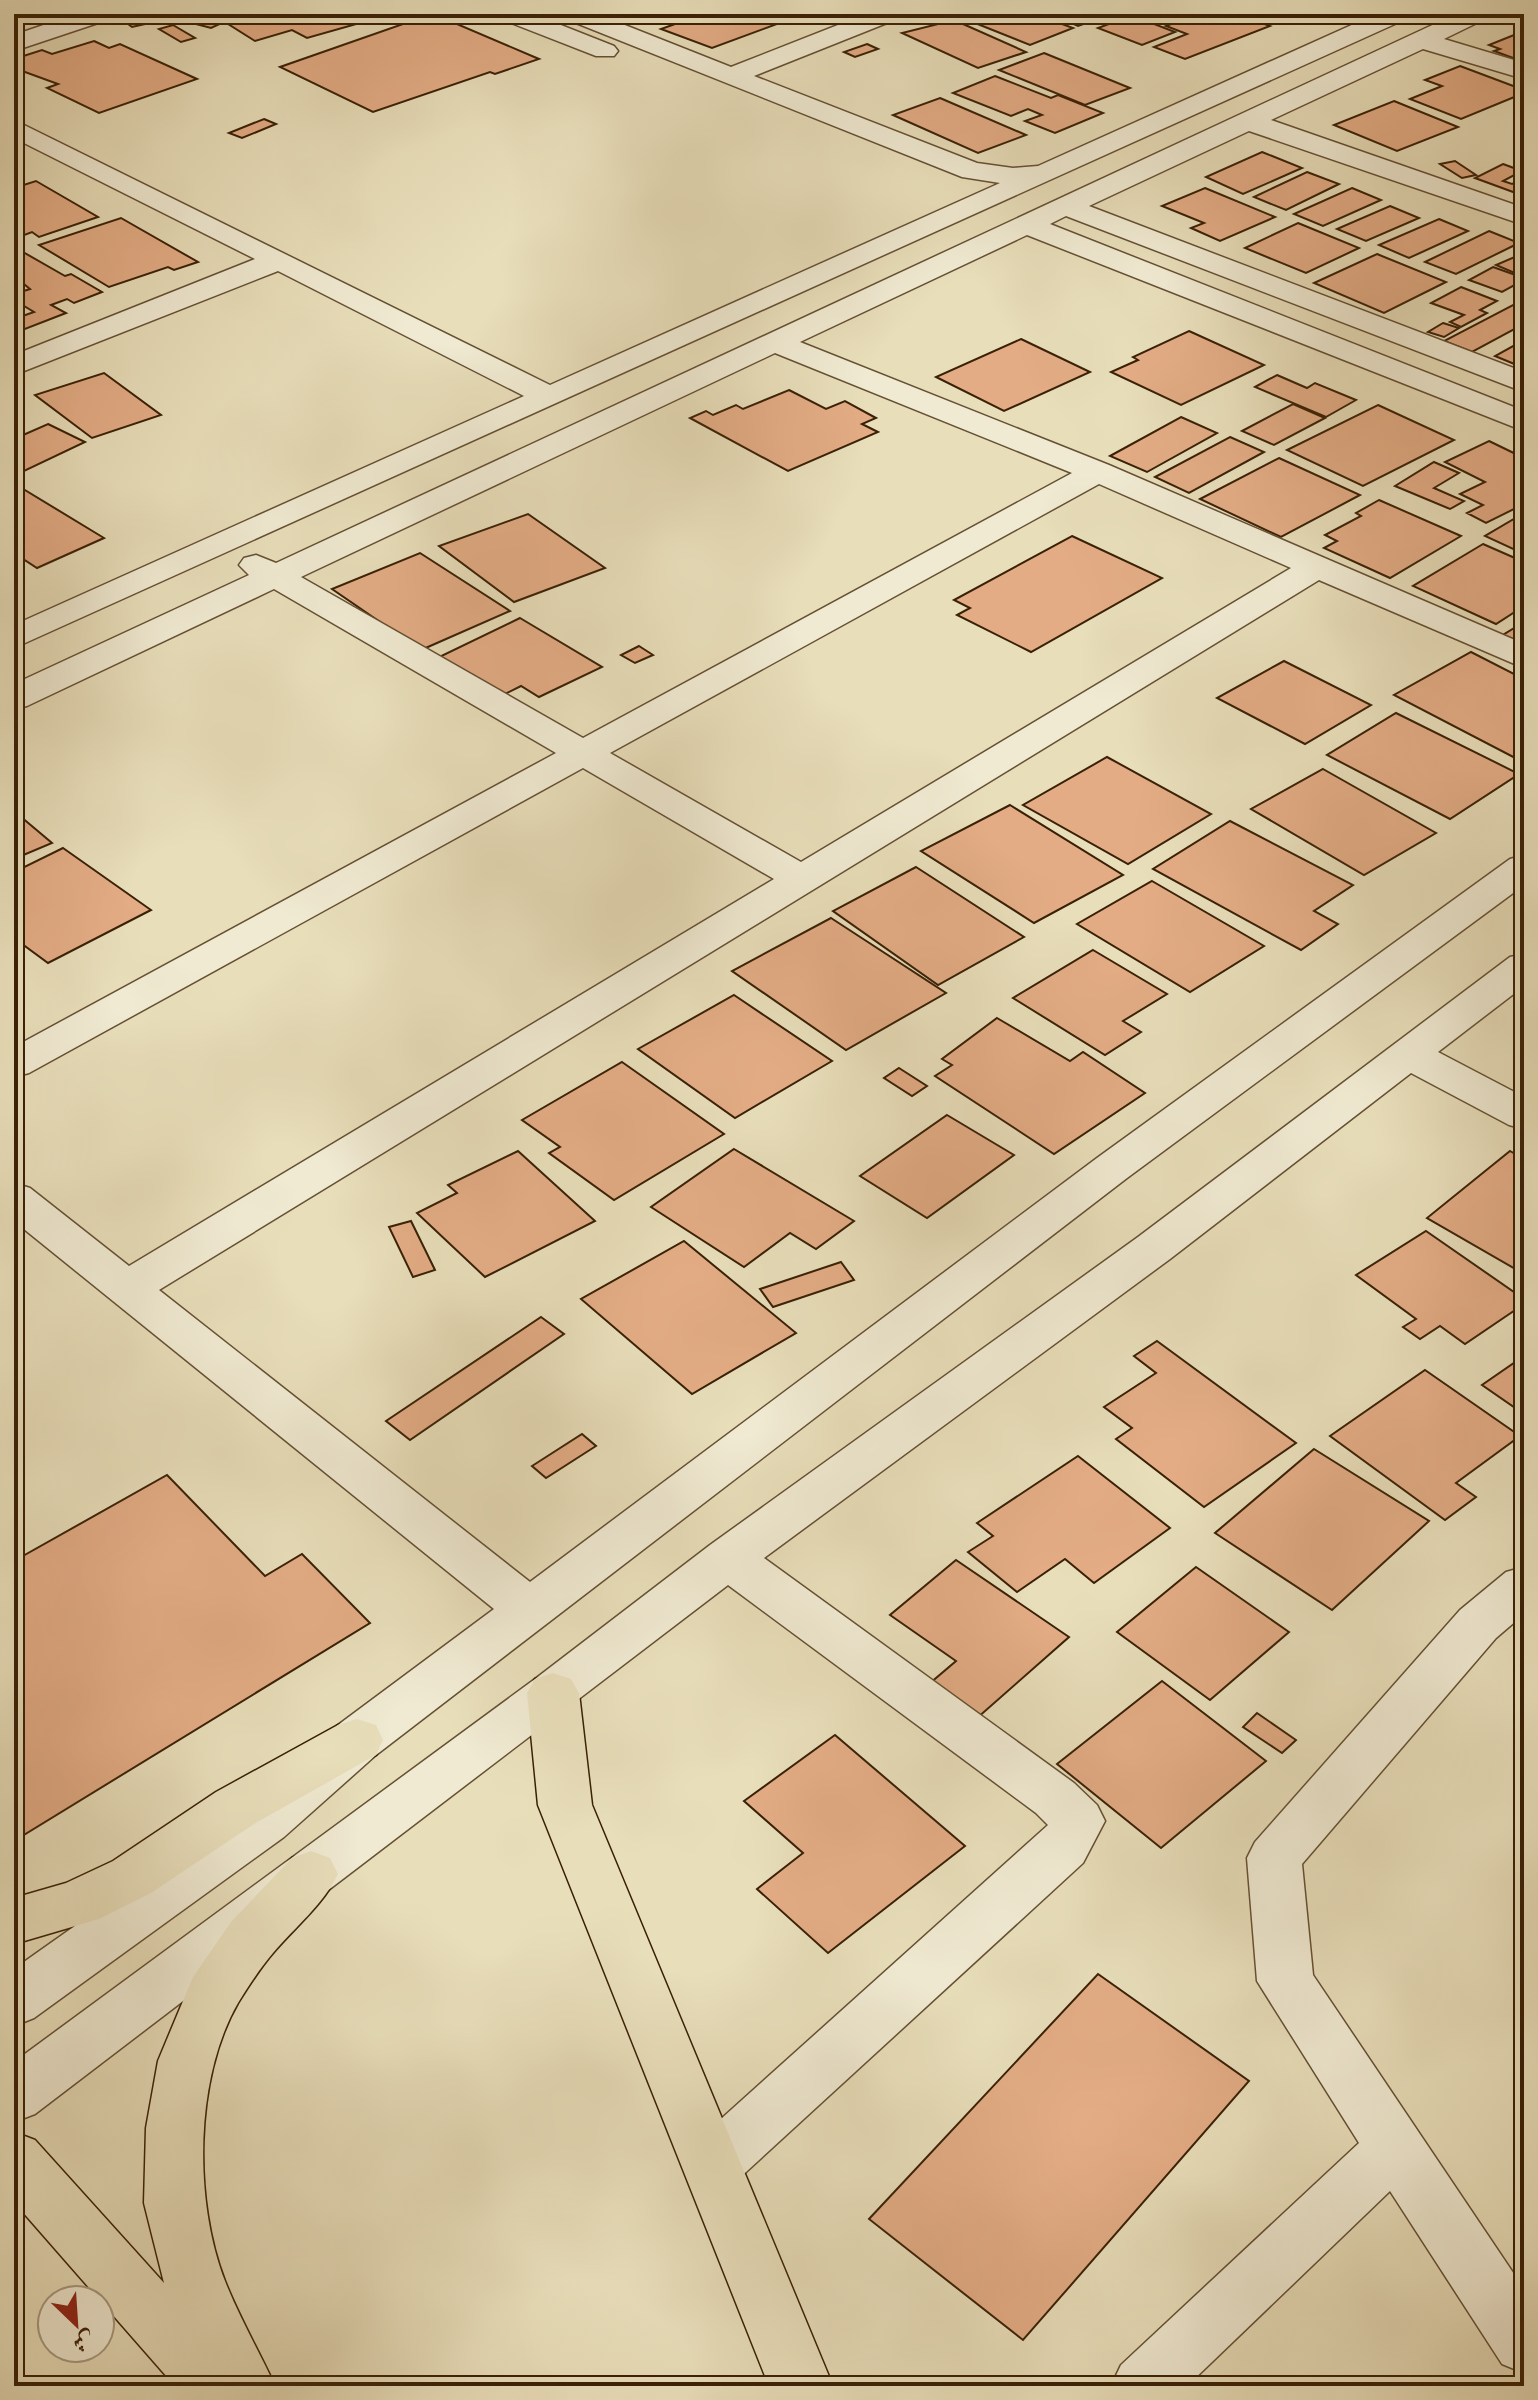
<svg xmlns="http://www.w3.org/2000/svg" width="1538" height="2400" font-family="'IM FELL Double Pica',Amiri,serif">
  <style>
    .building { fill: #e3ac85; stroke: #392006; stroke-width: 2 }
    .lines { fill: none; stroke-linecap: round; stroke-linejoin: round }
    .minor-casing { stroke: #655033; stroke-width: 3 }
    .major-casing { stroke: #392006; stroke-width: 3 }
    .minor { fill: #f0ead2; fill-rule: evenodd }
    .major { fill: #e8deba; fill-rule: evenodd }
  </style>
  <rect width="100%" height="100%" fill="#e8deba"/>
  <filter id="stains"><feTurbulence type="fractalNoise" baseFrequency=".0025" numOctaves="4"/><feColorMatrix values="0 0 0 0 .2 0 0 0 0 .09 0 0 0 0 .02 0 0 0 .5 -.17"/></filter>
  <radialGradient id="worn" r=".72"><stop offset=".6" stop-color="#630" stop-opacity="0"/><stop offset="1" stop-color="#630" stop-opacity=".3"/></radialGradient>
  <!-- building -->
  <g class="building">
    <polygon points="150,14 159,21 132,27 124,21"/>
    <polygon points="226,14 364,14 374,19 307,38 292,30 255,41 217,17"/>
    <polygon points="629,14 677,14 651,23"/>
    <polygon points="703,14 752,14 777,24 712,48 661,29"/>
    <polygon points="990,14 1035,14 1073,28 1030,45 970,21"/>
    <polygon points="1050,14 1112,14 1078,26"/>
    <polygon points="1149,14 1238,14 1270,26 1185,59 1154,47 1187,34 1166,26 1182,20 1173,16 1154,24 1175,32 1142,45 1098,28 1133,15 1148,21 1157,17"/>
    <polygon points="205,17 224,22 211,28 192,23"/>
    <polygon points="420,18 430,22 443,18 539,59 495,74 490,72 373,112 280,67"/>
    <polygon points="954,20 1026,52 978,68 902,33"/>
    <polygon points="173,25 195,38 181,42 159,29"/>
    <polygon points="1524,31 1524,62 1494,51 1500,49 1489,45"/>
    <polygon points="94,41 109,48 120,44 197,79 99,113 47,88 58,84 14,68 14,59 42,50 52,54"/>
    <polygon points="867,44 878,49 855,57 844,52"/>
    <polygon points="1044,53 1130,88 1085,105 999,70"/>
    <polygon points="1460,66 1524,90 1524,93 1461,119 1410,99 1442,86 1425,80"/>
    <polygon points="995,76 1051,98 1058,95 1103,113 1055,133 1025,121 1042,115 1028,109 1011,116 953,93"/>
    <polygon points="940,98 1026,135 978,153 893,115"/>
    <polygon points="1394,101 1458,127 1397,151 1334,125"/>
    <polygon points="264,119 276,124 242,138 229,133"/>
    <polygon points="1262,152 1302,168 1243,194 1206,177"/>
    <polygon points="1455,161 1476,175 1462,178 1440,164"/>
    <polygon points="1503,164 1522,171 1503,181 1512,184 1524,177 1524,196 1475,178"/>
    <polygon points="1307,172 1339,184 1286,210 1254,197"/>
    <polygon points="36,181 98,217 39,237 32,232 16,238 14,188"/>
    <polygon points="1205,188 1275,217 1220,241 1191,228 1204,223 1162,206"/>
    <polygon points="1352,188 1381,200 1323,226 1294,214"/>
    <polygon points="1390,206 1419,218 1366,241 1337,229"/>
    <polygon points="121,218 198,262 174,270 168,267 109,287 39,245"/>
    <polygon points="1439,219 1468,231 1409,258 1379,245"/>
    <polygon points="1298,223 1359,248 1306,273 1245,248"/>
    <polygon points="1489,231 1519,243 1456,274 1425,262"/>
    <polygon points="23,252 65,276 71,274 102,292 74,303 67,299 51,305 66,313 25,329 14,322 14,319 34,312 14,300 14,294 30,289 25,285 14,289 14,255"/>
    <polygon points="1524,253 1524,277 1496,265"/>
    <polygon points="1377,254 1446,282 1384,313 1314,283"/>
    <polygon points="1493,267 1524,278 1524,280 1502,292 1469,280"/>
    <polygon points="1461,287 1497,301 1480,310 1487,313 1461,327 1450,322 1464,315 1431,303"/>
    <polygon points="1513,305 1524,310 1524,324 1472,352 1444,341"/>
    <polygon points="1443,323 1459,328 1444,337 1428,332"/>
    <polygon points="1189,331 1264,365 1181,405 1111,372 1138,360 1133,357"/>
    <polygon points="1021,339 1090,372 1004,411 936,377"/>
    <polygon points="1524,340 1524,368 1495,356"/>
    <polygon points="104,373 161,415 92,438 35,395"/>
    <polygon points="1277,375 1307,388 1315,383 1356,400 1326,417 1255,387"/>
    <polygon points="789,390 826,409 845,401 876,418 862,424 878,432 788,471 690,418 706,411 713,415 736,405 743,409"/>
    <polygon points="1293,404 1325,418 1274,445 1242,431"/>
    <polygon points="1378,405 1454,440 1363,486 1287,450"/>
    <polygon points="1181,417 1217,433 1147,472 1110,456"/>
    <polygon points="48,424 85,442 22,472 14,468 14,439"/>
    <polygon points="1230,437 1264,452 1189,493 1155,477"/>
    <polygon points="1489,441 1524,458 1524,504 1486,523 1467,513 1483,505 1460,494 1485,482 1445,462"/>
    <polygon points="1279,458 1360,495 1281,537 1200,499"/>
    <polygon points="1434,462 1459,473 1434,488 1464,501 1450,509 1395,486"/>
    <polygon points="15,484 104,538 37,568 14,553"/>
    <polygon points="1379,500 1461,536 1390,578 1324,548 1337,541 1325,535 1361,516 1356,513"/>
    <polygon points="1524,513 1524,554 1485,536"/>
    <polygon points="528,514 605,568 514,602 439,546"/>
    <polygon points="1072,536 1162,578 1031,652 957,615 970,608 954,600"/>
    <polygon points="1483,544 1524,562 1524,606 1496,624 1413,586"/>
    <polygon points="420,553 510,611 421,650 332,589"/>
    <polygon points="520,618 602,667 539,697 521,686 503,695 433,660"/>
    <polygon points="1524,622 1524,651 1498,638"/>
    <polygon points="639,646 653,655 635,663 621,655"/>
    <polygon points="1471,652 1524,679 1524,759 1521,761 1394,695"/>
    <polygon points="1284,661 1371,705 1305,744 1217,698"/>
    <polygon points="1396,713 1519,774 1450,819 1327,755"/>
    <polygon points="1107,757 1211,814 1128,864 1023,805"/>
    <polygon points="1323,769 1436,833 1364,875 1251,809"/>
    <polygon points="1010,805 1123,875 1034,923 921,851"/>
    <polygon points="14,811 52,843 14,859"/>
    <polygon points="1230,821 1353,885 1314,911 1338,924 1301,950 1153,869"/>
    <polygon points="63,848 151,910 48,963 14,938 14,872"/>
    <polygon points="916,867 1024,937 938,985 833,911"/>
    <polygon points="1152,881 1264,946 1190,992 1077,924"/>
    <polygon points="831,918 946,993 846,1050 732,971"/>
    <polygon points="1093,950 1167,994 1123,1021 1141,1032 1105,1055 1013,998"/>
    <polygon points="734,995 832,1061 735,1118 638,1049"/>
    <polygon points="997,1018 1070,1061 1083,1052 1145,1093 1054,1154 935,1076 952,1065 942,1059"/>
    <polygon points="622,1062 724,1134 614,1200 549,1153 560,1147 522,1120"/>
    <polygon points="899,1068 927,1086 912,1096 884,1078"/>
    <polygon points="947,1115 1014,1155 927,1218 860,1176"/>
    <polygon points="734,1149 854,1221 816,1249 790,1233 744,1267 651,1207"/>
    <polygon points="518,1151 595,1221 485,1277 417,1213 457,1193 448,1185"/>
    <polygon points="1510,1151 1524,1159 1524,1274 1427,1218"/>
    <polygon points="411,1221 435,1270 413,1277 389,1227"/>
    <polygon points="1426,1231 1524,1299 1524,1304 1465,1344 1440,1326 1420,1339 1403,1327 1416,1319 1356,1275"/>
    <polygon points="684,1241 796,1333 692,1394 581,1299"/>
    <polygon points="841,1262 854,1280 773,1307 760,1289"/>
    <polygon points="541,1317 564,1334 410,1440 386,1421"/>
    <polygon points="1157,1341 1296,1443 1204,1507 1116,1439 1132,1428 1104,1407 1156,1373 1134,1356"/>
    <polygon points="1524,1356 1524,1414 1482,1385"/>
    <polygon points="1425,1370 1520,1436 1456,1483 1476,1497 1445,1520 1330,1436"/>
    <polygon points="582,1434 596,1446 546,1478 532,1466"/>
    <polygon points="1314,1449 1429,1521 1332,1610 1215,1533"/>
    <polygon points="1078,1456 1170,1528 1094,1583 1065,1559 1017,1592 968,1552 993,1536 977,1523"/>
    <polygon points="167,1475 265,1576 302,1554 370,1623 14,1841 14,1561"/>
    <polygon points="956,1560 1069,1637 976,1719 929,1684 956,1661 890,1615"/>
    <polygon points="1196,1567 1289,1632 1210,1700 1117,1632"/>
    <polygon points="1162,1681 1266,1761 1161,1848 1057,1764"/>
    <polygon points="1257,1713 1296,1740 1282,1753 1243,1727"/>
    <polygon points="835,1735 965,1846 828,1953 757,1889 803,1853 744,1801"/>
    <polygon points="1098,1974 1249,2081 1023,2340 869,2219"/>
  </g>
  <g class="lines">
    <defs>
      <g id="minor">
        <polygon points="76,14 113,14 110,19 14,51 14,35"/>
        <polygon points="498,14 533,14 614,46 618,51 614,56 596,56 501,19"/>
        <polygon points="563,14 597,14 731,67 866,14 900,14 897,19 754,76 977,163 1013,168 1038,166 1376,14 1409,14 1406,19 14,648 14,625 524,396 278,271 14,375 14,355 255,259 14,138 14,120 550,385 1000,183 962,177 566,19"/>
        <path d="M1456,14H1488L1485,19L1444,39L1524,63V79L1423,49L1271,120L1524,208V225L1249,131L1089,206L1524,372V392L1066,216L1050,224L1524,411V431L1027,235L800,342L1109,465L1524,644V668L1319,580L159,1290L530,1582L1097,1158L1510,859L1524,855V885L1127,1178L376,1755L284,1837L34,2018L14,2026V1969L246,1805L338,1725L494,1609L14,1221V1183L30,1188L129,1266L774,879L583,768L29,1073L14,1077V1047L556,753L274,589L27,706L14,709V684L249,575L239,565L244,558L256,555L276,563ZM775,353L1072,473L583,738L301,577ZM1099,484L1291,568L801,862L610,753Z"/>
        <polygon points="1524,954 1524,986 1438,1052 1524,1097 1524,1129 1509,1125 1411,1073 1170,1259 764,1558 1074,1783 1097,1805 1105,1821 1083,1863 734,2183 713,2191 692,2183 683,2164 692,2145 1048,1825 1036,1813 728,1585 35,2114 14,2122 14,2062 535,1679 710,1545 1138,1237 1510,957"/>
        <polygon points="1524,1567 1524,1614 1496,1638 1302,1864 1313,1975 1524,2289 1524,2373 1502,2364 1390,2191 1187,2386 1111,2386 1121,2365 1359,2143 1257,1981 1247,1858 1255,1842 1460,1610 1506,1572"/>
      </g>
      <g id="major">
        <polygon points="553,1673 571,1679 579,1693 592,1805 833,2386 769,2386 538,1805 527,1693 535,1679"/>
        <polygon points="357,1719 376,1725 383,1740 376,1755 254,1824 151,1893 99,1919 14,1944 14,1898 66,1883 113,1861 216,1792 338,1725"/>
        <path d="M311,1851L330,1858L338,1874C323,1905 295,1927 273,1953C260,1968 248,1987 238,2003C194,2079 194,2202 225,2281C239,2317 259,2351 275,2386H175L14,2202V2132L35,2140L164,2283L144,2203L146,2128L158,2061L193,1977L231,1922L292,1858Z"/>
      </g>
    </defs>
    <!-- minor casing -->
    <use href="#minor" class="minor-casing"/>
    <!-- major casing -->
    <use href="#major" class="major-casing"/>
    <!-- minor -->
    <use href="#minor" class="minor"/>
    <!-- major -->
    <use href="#major" class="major"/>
  </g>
  <!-- margin -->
  <rect width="1538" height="2400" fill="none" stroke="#e8deba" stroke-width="48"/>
  <rect x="16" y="16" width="1506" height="2368" fill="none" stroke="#392006" stroke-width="4"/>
  <rect x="24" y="24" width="1490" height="2352" fill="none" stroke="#392006" stroke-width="2"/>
  <!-- north arrow -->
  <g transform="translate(76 2324) rotate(155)"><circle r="38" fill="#f0ead2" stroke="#a79980" stroke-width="2"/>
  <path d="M0-6L14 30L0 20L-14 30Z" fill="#8f2418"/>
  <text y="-12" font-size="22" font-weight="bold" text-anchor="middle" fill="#392006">ش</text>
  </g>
  <rect width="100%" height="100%" filter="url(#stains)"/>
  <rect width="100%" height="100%" fill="url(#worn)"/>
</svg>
